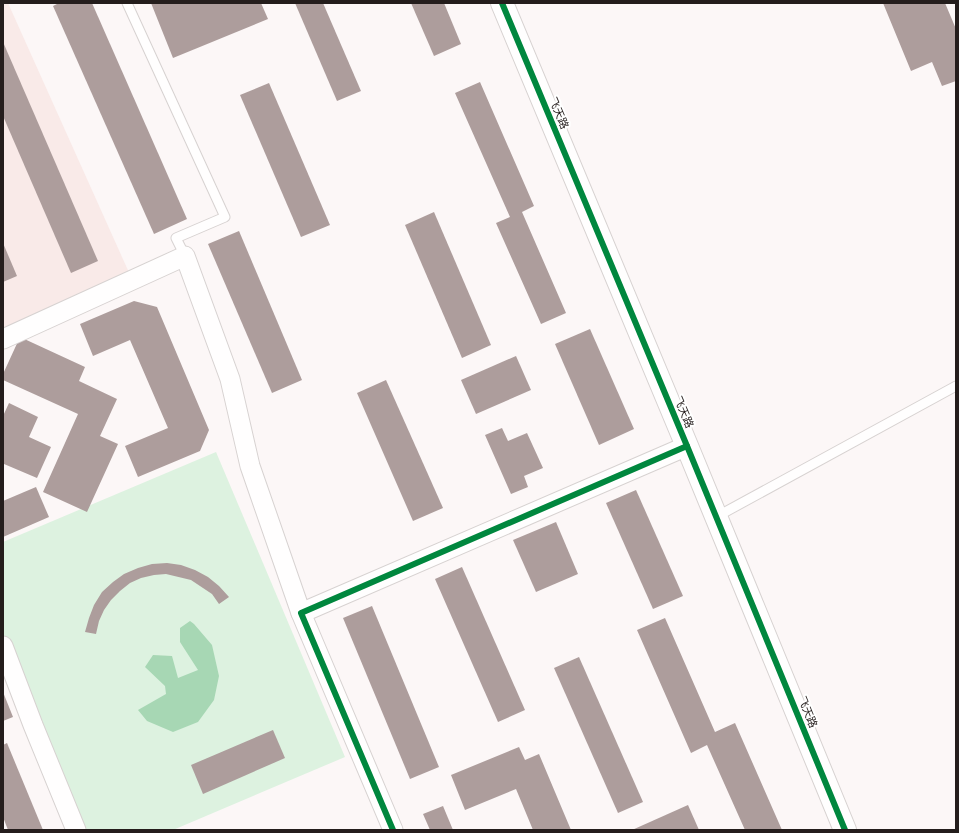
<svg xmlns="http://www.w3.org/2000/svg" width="959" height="833" font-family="'Fira Sans','Noto Sans SC',sans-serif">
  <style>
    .built { fill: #f9eae8 }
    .green { fill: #ddf2e0 }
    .water { fill: #a7d7b4 }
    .building { fill: #ad9d9c }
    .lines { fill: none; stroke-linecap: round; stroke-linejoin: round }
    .lane-casing { stroke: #d7d2d1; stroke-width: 11 }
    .street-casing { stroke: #d7d2d1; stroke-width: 21 }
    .secondary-casing { stroke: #d7d2d1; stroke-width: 24 }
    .lane { stroke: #fffefe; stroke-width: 9 }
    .street { stroke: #fffefe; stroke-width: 19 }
    .secondary { stroke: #fffefe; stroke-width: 22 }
    .cycleway-casing { stroke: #fff; stroke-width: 8 }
    .cycleway { stroke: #00873e; stroke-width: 6 }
    .labels { text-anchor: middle; stroke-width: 4; stroke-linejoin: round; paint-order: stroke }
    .street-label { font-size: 11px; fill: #241d1c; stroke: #fff }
  </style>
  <rect width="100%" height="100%" fill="#fcf7f7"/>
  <!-- built -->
  <polygon class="built" points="3,3 8,3 131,277 3,335"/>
  <!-- green -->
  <polygon class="green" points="216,452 345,757 173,830 83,830 3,642 3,542"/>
  <!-- water -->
  <polygon class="water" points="190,621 194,624 212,645 219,676 214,700 198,722 173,732 147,721 138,710 166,694 165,686 145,667 153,655 172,656 178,678 198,670 180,642 180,628"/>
  <!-- building -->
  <g class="building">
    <polygon points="59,3 92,3 187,219 154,234 53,6"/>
    <polygon points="151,3 261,3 268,19 173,58"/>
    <polygon points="295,3 323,3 361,91 337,101"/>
    <polygon points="411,3 444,3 461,44 434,56"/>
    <polygon points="883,3 945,3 956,29 956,81 942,86 932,62 911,71"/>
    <polygon points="3,42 98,261 71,273 3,116"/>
    <polygon points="480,82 534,206 522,212 566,313 541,324 496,223 510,217 455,93"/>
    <polygon points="269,83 330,225 301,237 240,95"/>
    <polygon points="434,212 491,345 462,358 405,225"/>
    <polygon points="239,231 302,380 272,393 208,244"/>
    <polygon points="3,243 17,276 3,282"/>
    <polygon points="134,301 157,307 209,430 200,451 138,477 125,446 168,428 130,340 93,356 80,324"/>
    <polygon points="590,329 634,429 599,445 555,344"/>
    <polygon points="20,337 85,367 79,381 117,399 100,436 118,444 87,512 43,492 78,414 3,380 3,374"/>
    <polygon points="516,356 531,390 476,414 461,380"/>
    <polygon points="386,380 443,508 413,521 357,393"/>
    <polygon points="9,403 38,417 29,437 51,447 37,478 4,464 3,462 3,416"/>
    <polygon points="502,428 508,441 527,433 543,468 524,476 528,487 511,494 485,435"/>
    <polygon points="36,487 49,517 3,537 3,501"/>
    <polygon points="636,490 683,596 653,609 606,503"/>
    <polygon points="556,522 578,574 536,592 513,540"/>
    <polygon points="167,563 181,565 195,570 208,577 219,586 229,597 219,604 212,594 191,580 166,574 154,575 141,578 130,583 120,591 111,600 104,610 99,621 96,634 85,632 89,618 94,605 102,592 113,582 124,574 138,568 152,564"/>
    <polygon points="462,567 525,710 498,722 435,579"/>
    <polygon points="372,606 439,767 410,779 343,618"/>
    <polygon points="665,618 715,732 735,723 782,830 745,830 707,745 691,753 637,630"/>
    <polygon points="579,657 643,802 618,813 554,668"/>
    <polygon points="3,692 13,717 3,721"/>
    <polygon points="273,730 285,758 203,794 191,765"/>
    <polygon points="7,743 43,830 8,830 3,817 3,745"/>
    <polygon points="519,747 525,760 539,754 571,830 533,830 516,789 465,810 451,775"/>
    <polygon points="688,805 699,830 632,830"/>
    <polygon points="443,806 453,830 430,830 423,814"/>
  </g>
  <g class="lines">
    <defs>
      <g id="lane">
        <polyline points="127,3 225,217 176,238 185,256"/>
        <polyline points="716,517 956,386"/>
      </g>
      <g id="street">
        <polyline points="3,339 185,256 230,379 250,466 301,613"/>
        <polyline points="3,646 33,725 76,830"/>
        <polyline points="393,830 301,613 687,446"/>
      </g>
      <polyline id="secondary" points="502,3 687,446 845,830"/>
    </defs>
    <!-- lane casing -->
    <use href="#lane" class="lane-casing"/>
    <!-- street casing -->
    <use href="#street" class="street-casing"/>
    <!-- secondary casing -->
    <use href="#secondary" class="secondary-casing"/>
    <!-- lane -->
    <use href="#lane" class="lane"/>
    <!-- street -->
    <use href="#street" class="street"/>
    <!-- secondary -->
    <use href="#secondary" class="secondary"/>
    <defs>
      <g id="cycleway">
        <polyline points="502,3 687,446 845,830"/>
        <polyline points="393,830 301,613 687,446"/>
      </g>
    </defs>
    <!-- cycleway casing -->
    <use href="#cycleway" class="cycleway-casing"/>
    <!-- cycleway -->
    <use href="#cycleway" class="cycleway"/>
  </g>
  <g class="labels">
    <!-- street labels -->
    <g class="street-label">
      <text transform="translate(559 113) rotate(67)" y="4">飞天路</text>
      <text transform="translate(684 412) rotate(67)" y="4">飞天路</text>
      <text transform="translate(808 712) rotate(68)" y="4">飞天路</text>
    </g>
  </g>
  <!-- border -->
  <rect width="959" height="833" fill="none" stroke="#241d1c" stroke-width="8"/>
</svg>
